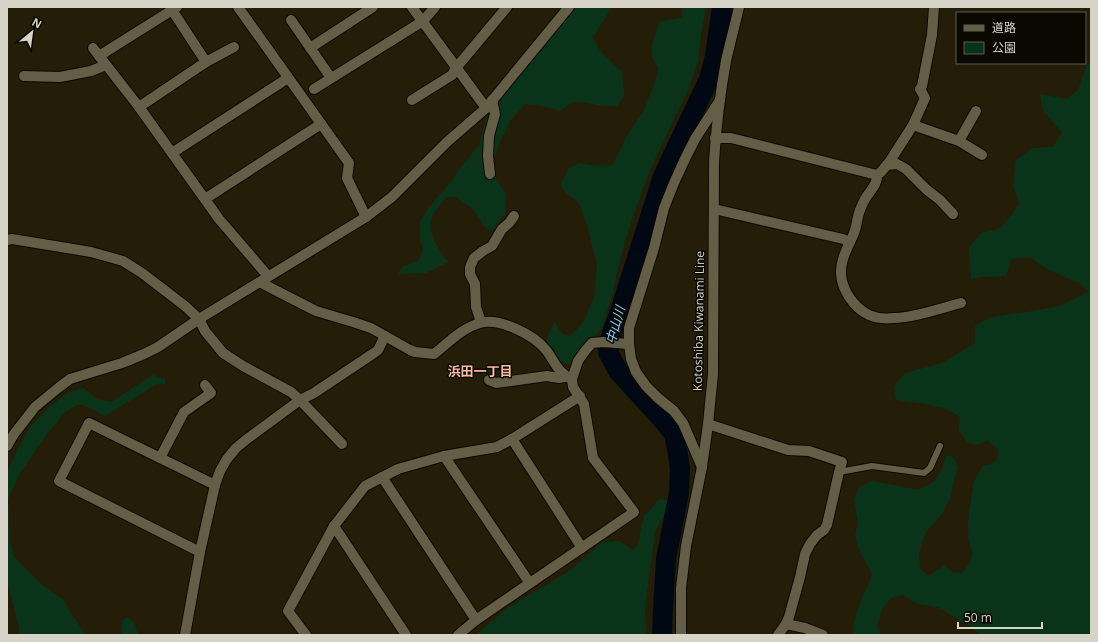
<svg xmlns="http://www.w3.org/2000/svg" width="1098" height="642" font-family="'Open Sans','Noto Sans JP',sans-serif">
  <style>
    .green { fill: #0a341a }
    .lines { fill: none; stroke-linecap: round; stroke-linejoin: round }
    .river { stroke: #000913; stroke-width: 20 }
    .service-casing { stroke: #0d0800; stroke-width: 8 }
    .minor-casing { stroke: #0d0800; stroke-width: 12 }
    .tertiary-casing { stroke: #0d0800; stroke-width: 12 }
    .secondary-casing { stroke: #0d0800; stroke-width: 12 }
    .service { stroke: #645e46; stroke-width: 6 }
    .minor { stroke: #645e46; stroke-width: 10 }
    .tertiary { stroke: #645e46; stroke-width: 10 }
    .secondary { stroke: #645e46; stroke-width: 10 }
    .labels { text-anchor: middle; stroke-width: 3; stroke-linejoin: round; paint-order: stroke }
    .street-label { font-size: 12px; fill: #d7d4c7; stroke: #0b0802 }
    .water-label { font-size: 13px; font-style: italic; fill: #87cbf5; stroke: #0b0802 }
    .neighbourhood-label { font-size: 13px; font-weight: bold; fill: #f9bca0; stroke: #0b0802 }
  </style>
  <rect width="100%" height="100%" fill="#241e09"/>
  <!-- green -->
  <g class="green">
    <path d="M576,7H611L610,10L593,37L600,51L622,72L624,96L617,106C610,106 604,106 597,105C579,102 576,97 561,111L538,105L525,104L510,121L500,141L493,162L496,179L506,194L505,214L492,231L484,226L474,210L456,197H447C442,203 435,210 432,217C425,230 440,252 448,262L426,273L398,274L402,267L419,260L423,249L420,240V221L429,207L452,181L458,171L479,145L486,119L498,113L502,95Z"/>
    <polygon points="682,7 706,7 701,34 698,62 688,90 650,170 632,219 619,264 612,296 601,329 586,344 569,365 559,360 554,350 547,342 549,333 554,322 562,334 570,336 583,323 594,298 597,266 586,221 578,202 564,191 561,184 568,169 579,163 597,166 612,165 618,155 626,137 643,112 653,88 659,68 652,57 652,44 660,21 682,18"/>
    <path d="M1087,64H1091V635H981L971,627L938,607L917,604L903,595L891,598L882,609L877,626L882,635H856L853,633C854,620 858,607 863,595C867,587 870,582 872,574L859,550L855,536L858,523L854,499L860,486L871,481L899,486L918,490L934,482L942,469L946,455L954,457L958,467L953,483L951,496L942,514L926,532L919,552L920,568L928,576L944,566L952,572L962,573L970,563L972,552L968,537L969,512L974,481L983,466L991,464L997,460L998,449L987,440L978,445L968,443L959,430L960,417L947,409L926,404L896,400L894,386L905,373L942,363L975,343V326L991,317L1027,312L1060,306L1088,292L1081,284L1047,269L1030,257L1011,259L1006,276L981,277L971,279L969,248L981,233L1001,228L1019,204L1013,185L1016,160L1032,148L1053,147L1062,132L1043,111L1040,94L1067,99L1078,90Z"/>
    <polygon points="153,375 165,379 165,384 157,384 105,416 84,405 76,405 64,413 44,438 21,472 8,499 10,540 14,557 42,585 63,599 72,615 86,635 19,635 19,627 7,581 7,474 17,450 29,429 49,407 69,392 84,388 97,399 111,402"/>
    <polygon points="659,499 668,500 668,506 655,532 645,608 646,635 476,635 507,608 571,570 602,542 619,541 633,550 638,544 644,515 651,510"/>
    <polygon points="127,617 135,624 138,635 121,635 122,621"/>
  </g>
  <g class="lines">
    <!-- river -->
    <polyline class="river" points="662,635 663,609 666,559 679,493 680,468 677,449 674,434 661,418 618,371 608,352 612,333 622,305 663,176 709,79 715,56 722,7"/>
    <defs>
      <polyline id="service" points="839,472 872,466 924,473 930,468 940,446"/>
      <g id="minor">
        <polyline points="238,7 349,163 347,178 366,217"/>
        <polyline points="412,7 486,108"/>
        <path d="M934,7L932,35L922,86L920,89L925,98L913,125L890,161L881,172L877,175C878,183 871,190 867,196C864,200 862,205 860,210C857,217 857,226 854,233C849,246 840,259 841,274C842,290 854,308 869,315C876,318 885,319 893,318C914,318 941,308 961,303"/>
        <polyline points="172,10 206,62"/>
        <polyline points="291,20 331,78"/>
        <polyline points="93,48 139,107 219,219 268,276"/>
        <polyline points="310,48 373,7"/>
        <polyline points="99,56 177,7"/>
        <polyline points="24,76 60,77 91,71 106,65"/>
        <polyline points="314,89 423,21 435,7"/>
        <polyline points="412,100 452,75 456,68 507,7"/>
        <polyline points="139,107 206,62 234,47"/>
        <polyline points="913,125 959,141 982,155"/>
        <polyline points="715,138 731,138 877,175"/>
        <polyline points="959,141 976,111"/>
        <polyline points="172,153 288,78"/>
        <polyline points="887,165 897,164 906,169 927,190 940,200 953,214"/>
        <polyline points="490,174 488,156 489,136 495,114 492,100"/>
        <polyline points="205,199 321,124"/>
        <polyline points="714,209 843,239 850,242"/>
        <polyline points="7,240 12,239 91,252 123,261 142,273 185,306 199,319 205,331 223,353 243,366 291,392 300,400 342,444"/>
        <path d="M260,282L271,288L316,311L353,322L371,328L410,350L415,352L434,354C448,343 462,328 480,323C499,317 534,335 546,350C554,360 558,374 572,379"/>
        <polyline points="481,322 476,307 475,284 470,274 470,267 474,258 483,251 492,246 502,229 509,223 514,216"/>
        <polyline points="489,380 496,383 547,376 559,378 565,377"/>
        <polyline points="708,424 788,450 809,451 842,462 839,472 827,525 824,530 817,535 810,544 805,554 800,577 789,617 786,624 778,635"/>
        <polyline points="512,439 582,548"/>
        <polyline points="444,456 529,582"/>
        <polyline points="160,458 184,412 211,393 205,385"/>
        <polyline points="702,467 683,423 674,411 658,398 646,386 636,372 631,359 629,344 629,328 654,248 664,208 674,183 684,161 695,139 720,100"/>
        <polyline points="382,477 476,620"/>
        <polyline points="334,526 406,635"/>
        <polyline points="200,552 59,481 89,423 215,485"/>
        <polyline points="786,624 805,628 823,635"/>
        <polyline points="185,635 200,552 215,485 220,471 227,459 236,448 247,439 300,400 314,393 374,353 378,350 385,336"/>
        <polyline points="306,635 288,611 334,526 365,486 398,469 444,456 497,447 512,439 580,396"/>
        <polyline points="458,635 476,620 634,512 593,458 584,404 573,387 572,379 578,361 585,351 592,343 603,342 629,344"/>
      </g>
      <polyline id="tertiary" points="7,446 14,434 35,407 58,388 70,379 122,363 144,354 158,347 199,319 366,217 392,197 447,142 486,108 569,7"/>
      <path id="secondary" d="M681,635V588L686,546L702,467L708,424L713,374L714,162C716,128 720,94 726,61C730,43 735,25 739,7"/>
    </defs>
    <!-- service casing -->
    <use href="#service" class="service-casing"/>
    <!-- minor casing -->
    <use href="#minor" class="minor-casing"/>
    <!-- tertiary casing -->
    <use href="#tertiary" class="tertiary-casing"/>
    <!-- secondary casing -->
    <use href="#secondary" class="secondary-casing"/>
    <!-- service -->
    <use href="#service" class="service"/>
    <!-- minor -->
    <use href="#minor" class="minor"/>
    <!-- tertiary -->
    <use href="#tertiary" class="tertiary"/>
    <!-- secondary -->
    <use href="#secondary" class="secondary"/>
  </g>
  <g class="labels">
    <!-- street labels -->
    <g class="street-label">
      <text transform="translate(699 321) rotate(-89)" y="4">Kotoshiba Kiwanami Line</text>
    </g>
    <!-- water labels -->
    <g class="water-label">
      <text transform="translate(615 325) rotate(-74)" y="5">中山川</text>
    </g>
    <!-- neighbourhood labels -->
    <g class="neighbourhood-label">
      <text x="480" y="376">浜田一丁目</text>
    </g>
  </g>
  <!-- border -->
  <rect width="1098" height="642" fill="none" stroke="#d7d4c7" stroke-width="16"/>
  <!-- legend -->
  <rect x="956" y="12" width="130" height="52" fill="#0b0802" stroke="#5d5a51"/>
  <rect x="964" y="25" width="20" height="6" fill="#645e46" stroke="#5d5a51"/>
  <text x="992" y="32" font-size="12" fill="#d7d4c7">道路</text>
  <rect x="964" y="42" width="20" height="12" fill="#0a341a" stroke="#5d5a51"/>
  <text x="992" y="52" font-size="12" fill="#d7d4c7">公園</text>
  <!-- north arrow -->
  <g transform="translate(32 32) rotate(29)" stroke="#0b0802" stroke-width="3" paint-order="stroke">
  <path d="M0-3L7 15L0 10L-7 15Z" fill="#d7d4c7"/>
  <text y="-6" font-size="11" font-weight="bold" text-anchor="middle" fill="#d7d4c7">N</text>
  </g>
  <!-- scale -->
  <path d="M958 622v6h84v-6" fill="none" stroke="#d7d4c7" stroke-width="2"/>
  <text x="964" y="622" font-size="12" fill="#d7d4c7" stroke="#0b0802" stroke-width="3" paint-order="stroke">50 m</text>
</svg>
